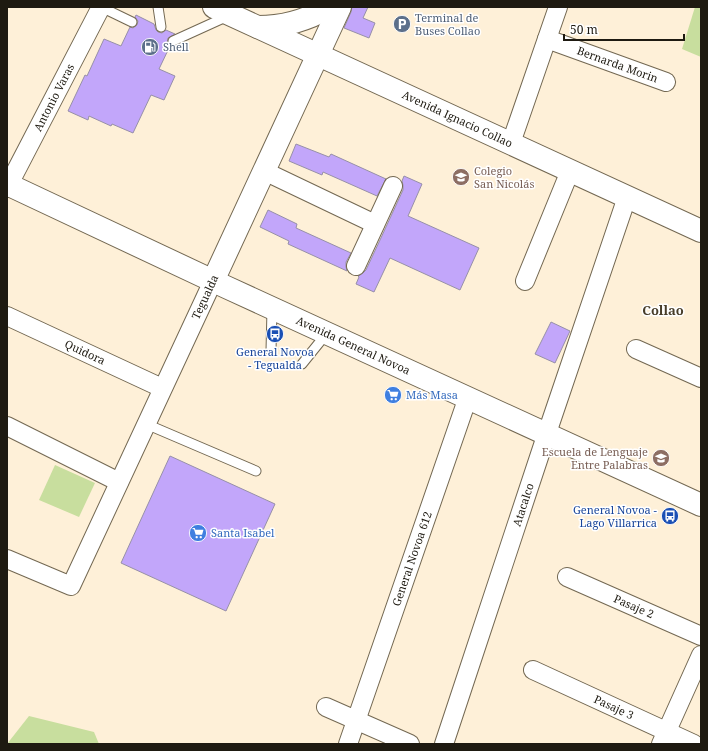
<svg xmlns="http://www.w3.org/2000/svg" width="708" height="751" font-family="'Noto Serif',serif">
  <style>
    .green { fill: #c8de9e }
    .building { fill: #c2a6fa; stroke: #9790a8 }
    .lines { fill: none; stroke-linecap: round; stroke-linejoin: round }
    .service-casing { stroke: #736852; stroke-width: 11 }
    .minor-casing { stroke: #736852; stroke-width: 20 }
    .tertiary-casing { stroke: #736852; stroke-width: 24 }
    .secondary-casing { stroke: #736852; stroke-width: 24 }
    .service { stroke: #fff; stroke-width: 9 }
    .minor { stroke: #fff; stroke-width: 18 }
    .tertiary { stroke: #fff; stroke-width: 22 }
    .secondary { stroke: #fff; stroke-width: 22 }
    .labels { text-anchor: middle; stroke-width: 3; stroke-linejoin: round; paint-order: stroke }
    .service-label { font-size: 11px; fill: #4e5e75; stroke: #fff; text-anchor: start }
    .street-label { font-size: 11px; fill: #1e1a11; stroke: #fff }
    .education-label { font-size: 11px; fill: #785e54; stroke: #fff; text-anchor: start }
    .transit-label { font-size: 11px; fill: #164399; stroke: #fff }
    .shop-label { font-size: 11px; fill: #366cbe; stroke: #fff; text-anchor: start }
    .quarter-label { font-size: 13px; font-weight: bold; fill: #483d29; stroke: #fff }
  </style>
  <rect width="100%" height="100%" fill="#fef0d8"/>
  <!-- green -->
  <g class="green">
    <polygon points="695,7 701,7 701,57 682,49"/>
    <polygon points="55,465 95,483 79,517 39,500"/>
    <polygon points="29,716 94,732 99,744 7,744"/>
  </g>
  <!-- building -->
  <g class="building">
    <polygon points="352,7 368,7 363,18 375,23 369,38 344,28 351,12"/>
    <polygon points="136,15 154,24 156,30 158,32 162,33 166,30 175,34 168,38 167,43 170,46 159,69 175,76 164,100 151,95 133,133 112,124 111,126 89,116 88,120 68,111 85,75 87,76 104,39 121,46 130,27 133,28 137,25 138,21 135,17"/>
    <polygon points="296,144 329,157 331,154 386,179 377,196 323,172 322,175 289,161"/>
    <polygon points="404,176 422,184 408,216 479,248 460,290 390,258 374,292 356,284 359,277 358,276 362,274 366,270 380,240 403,190 403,185 402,181"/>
    <polygon points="268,210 297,224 296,228 351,253 346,262 346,267 347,271 288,244 289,241 260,227"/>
    <polygon points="551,322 570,331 555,363 535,354"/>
    <polygon points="170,456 275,504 226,611 121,563"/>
  </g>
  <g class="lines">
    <defs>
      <g id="service">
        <polyline points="101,7 132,22"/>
        <polyline points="158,7 161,27"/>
        <polyline points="173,41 228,16"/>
        <polyline points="271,351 272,309"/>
        <polyline points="302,364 327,333"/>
        <polyline points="146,424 256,471"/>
      </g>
      <g id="minor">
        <path id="s1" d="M547,39L666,82"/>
        <polyline points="511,143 558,7"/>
        <polyline points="264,171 375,224"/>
        <path id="s2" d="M7,188L101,7"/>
        <polyline points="356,266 393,186"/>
        <polyline points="525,281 570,171"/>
        <path id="s3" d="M7,316L162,388"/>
        <polyline points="636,349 701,378"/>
        <polyline points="7,426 119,482"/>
        <polyline points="7,559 71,586 213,281"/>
        <path id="s4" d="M567,577L701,636"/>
        <path id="s5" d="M533,670L694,744"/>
        <polyline points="326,707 410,744"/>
        <path id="s6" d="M348,744L468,397"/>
        <path id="s7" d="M444,744L547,433L627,197"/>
        <polyline points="661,744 701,655"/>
      </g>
      <polyline id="tertiary" points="213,281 340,7"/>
      <g id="secondary">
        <path id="s8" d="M214,7L701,231"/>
        <path d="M258,27C282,27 308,20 329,7"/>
        <path id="s9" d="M7,184L226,287L701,505"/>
      </g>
    </defs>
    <!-- service casing -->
    <use href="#service" class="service-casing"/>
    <!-- minor casing -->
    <use href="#minor" class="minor-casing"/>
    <!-- tertiary casing -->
    <use href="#tertiary" class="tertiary-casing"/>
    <!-- secondary casing -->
    <use href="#secondary" class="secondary-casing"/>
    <!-- service -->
    <use href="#service" class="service"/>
    <!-- minor -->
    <use href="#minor" class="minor"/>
    <!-- tertiary -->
    <use href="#tertiary" class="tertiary"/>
    <!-- secondary -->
    <use href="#secondary" class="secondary"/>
  </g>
  <!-- icons -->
  <defs>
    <symbol id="parking-disc" viewBox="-11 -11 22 22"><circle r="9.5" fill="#5c6f8a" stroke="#fff"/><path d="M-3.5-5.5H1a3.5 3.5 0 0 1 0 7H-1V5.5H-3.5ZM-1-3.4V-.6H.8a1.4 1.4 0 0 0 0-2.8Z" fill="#fff"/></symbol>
    <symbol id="fuel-disc" viewBox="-11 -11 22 22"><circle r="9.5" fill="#5c6f8a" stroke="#fff"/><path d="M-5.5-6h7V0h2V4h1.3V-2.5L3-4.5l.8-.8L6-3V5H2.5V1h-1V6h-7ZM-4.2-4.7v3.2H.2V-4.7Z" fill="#fff"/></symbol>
    <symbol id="school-disc" viewBox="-11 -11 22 22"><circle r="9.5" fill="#8d6e63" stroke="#fff"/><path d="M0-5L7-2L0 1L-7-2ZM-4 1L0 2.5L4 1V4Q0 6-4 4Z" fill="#fff"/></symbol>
    <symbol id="bus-disc" viewBox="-11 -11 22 22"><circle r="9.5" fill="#1a4fb4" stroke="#fff"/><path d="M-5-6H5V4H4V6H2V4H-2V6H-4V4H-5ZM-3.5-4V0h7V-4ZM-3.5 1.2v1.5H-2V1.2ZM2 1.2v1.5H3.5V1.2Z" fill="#fff"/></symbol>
    <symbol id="supermarket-disc" viewBox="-11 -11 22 22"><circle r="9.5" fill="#3f7fe0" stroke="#fff"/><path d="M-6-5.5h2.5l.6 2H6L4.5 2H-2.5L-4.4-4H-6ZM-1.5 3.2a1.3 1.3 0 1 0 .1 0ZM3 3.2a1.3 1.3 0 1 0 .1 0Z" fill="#fff"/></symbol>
  </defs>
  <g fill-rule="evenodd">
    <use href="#parking-disc" x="392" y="14" width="20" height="20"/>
    <use href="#fuel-disc" x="140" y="37" width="20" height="20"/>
    <use href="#school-disc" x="451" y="167" width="20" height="20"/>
    <use href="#bus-disc" x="265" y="324" width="20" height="20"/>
    <use href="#supermarket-disc" x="383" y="385" width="20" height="20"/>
    <use href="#school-disc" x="651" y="448" width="20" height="20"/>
    <use href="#bus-disc" x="660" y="506" width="20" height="20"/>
    <use href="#supermarket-disc" x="188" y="523" width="20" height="20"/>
  </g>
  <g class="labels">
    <!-- service labels -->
    <g class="service-label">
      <text x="415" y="22">Terminal de<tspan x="415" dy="13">Buses Collao</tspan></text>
      <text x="163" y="51">Shell</text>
    </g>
    <!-- street labels -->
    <g class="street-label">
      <text dy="4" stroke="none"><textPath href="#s1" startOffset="75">Bernarda Morin</textPath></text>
      <text dy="4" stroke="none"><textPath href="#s2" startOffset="102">Antonio Varas</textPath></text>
      <text dy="4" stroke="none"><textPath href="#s8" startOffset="268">Avenida Ignacio Collao</textPath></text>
      <text transform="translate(205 297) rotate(-65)" y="4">Tegualda</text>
      <text dy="4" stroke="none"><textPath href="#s9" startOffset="382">Avenida General Novoa</textPath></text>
      <text dy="4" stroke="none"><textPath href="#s3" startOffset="86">Quidora</textPath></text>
      <text dy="4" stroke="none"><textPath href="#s7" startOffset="252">Atacalco</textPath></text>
      <text dy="4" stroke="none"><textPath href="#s6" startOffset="196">General Novoa 612</textPath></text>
      <text dy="4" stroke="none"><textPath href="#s4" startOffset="73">Pasaje 2</textPath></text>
      <text dy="4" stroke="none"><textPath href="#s5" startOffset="89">Pasaje 3</textPath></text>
    </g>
    <!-- education labels -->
    <g class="education-label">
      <text x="474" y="175">Colegio<tspan x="474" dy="13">San Nicolás</tspan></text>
      <text x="648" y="456" text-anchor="end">Escuela de Lenguaje<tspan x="648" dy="13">Entre Palabras</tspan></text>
    </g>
    <!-- transit labels -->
    <g class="transit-label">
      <text x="275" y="356">General Novoa<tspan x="275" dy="13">- Tegualda</tspan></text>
      <text x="657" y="514" text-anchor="end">General Novoa -<tspan x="657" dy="13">Lago Villarrica</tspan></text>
    </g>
    <!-- shop labels -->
    <g class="shop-label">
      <text x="406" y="399">Más Masa</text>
      <text x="211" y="537">Santa Isabel</text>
    </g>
    <!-- quarter labels -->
    <g class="quarter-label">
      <text x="663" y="315">Collao</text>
    </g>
  </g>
  <!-- border -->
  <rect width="708" height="751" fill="none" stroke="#1e1a11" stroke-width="16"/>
  <!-- scale -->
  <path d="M564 34v6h120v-6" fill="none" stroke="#1e1a11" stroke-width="2"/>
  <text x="570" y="34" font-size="12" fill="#1e1a11" stroke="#ffffff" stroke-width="3" paint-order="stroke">50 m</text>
</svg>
